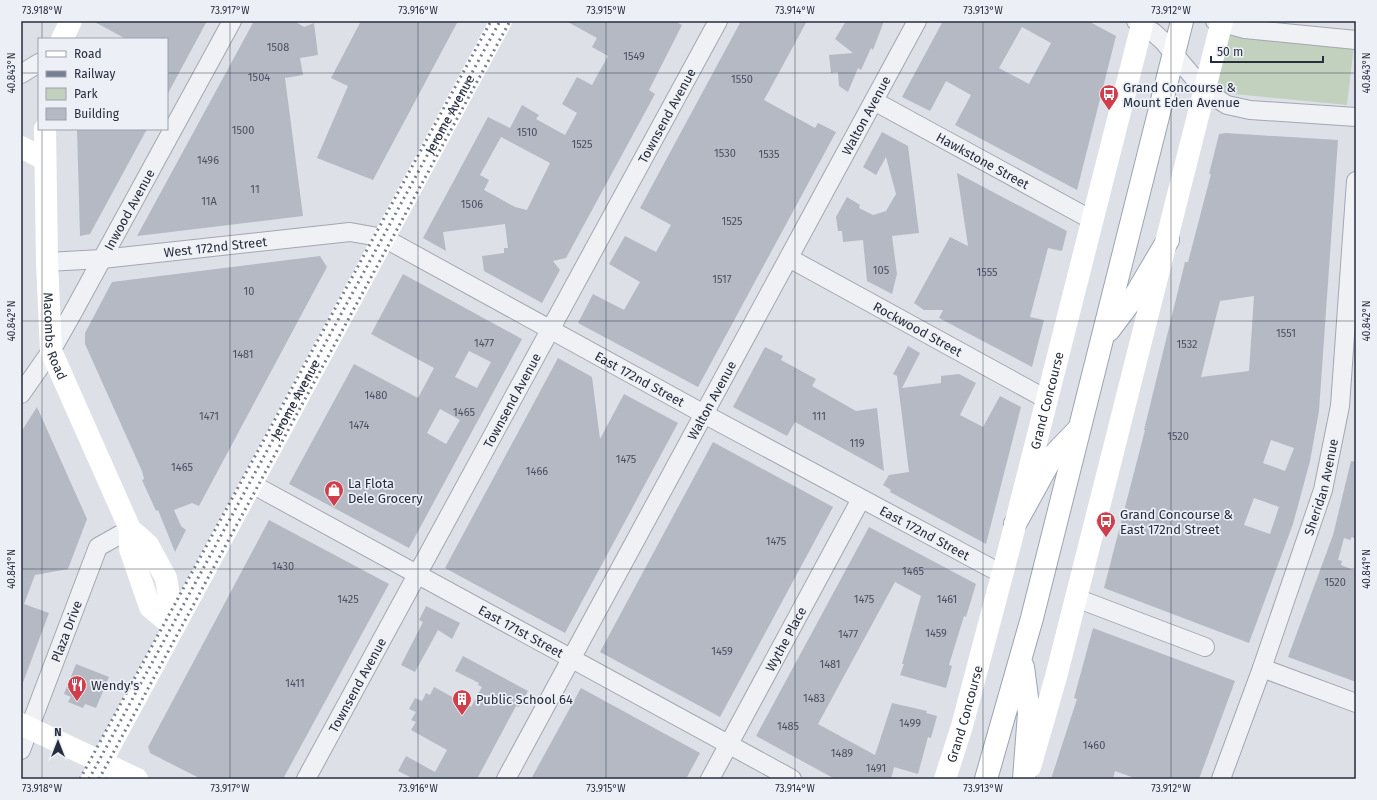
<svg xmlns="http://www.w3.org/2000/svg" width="1377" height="800" font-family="'Fira Sans',sans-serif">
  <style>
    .green { fill: #c1d1be }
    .building { fill: #b4b9c4; fill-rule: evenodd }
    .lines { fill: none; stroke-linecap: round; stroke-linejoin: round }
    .street-casing { stroke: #a2a7b1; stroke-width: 20 }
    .primary-casing { stroke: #9ca4b3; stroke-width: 24 }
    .street { stroke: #eff1f5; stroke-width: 18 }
    .secondary { stroke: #fff; stroke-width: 22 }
    .primary { stroke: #fff; stroke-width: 22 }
    .rail { stroke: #767e91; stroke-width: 3; stroke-dasharray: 2 4; stroke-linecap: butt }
    .ticks { fill: none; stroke: #262d3e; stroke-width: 1; stroke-opacity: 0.45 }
    .labels { text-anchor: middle; stroke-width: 3.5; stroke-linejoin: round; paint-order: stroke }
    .number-label { font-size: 11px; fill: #4a5060 }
    .poi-label { font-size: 13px; fill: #262d3e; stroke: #eceff5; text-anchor: start }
    .street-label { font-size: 13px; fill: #262d3e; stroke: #eceff5 }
    .neatline { fill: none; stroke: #262d3e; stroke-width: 1.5 }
    .ticks-label { font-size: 10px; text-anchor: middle; fill: #262d3e }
  </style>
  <rect width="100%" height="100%" fill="#dde0e7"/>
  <!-- green -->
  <polygon class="green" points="1224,33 1260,39 1354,45 1347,105 1224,93 1213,78"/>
  <!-- building -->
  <g class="building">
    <polygon points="93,21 207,21 167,95 167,39 126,39"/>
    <polygon points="254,21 294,21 304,27 314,23 318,55 300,58 303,75 285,78 303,216 137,236"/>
    <polygon points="361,21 458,21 373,180 317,158 348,86 331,78"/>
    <path d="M566,21H674L682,25L649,90L655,94L566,258L553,261L560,270L542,303L484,271L482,256L504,253V248H508L505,224L443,232L446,251L423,238L488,117L510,128L522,105L539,115L536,119L565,135L577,113L562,104L577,77L592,85L608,56L592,47L597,38ZM501,137L550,163L527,210L515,207L484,190L489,180L480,175Z"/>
    <polygon points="741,21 807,21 764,100 815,128 818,123 836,132 698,387 578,323 593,294 624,310 640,282 609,264 625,236 656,252 671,225 640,208"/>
    <polygon points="846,21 884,21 873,50 871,48 861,70 858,68 848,92 839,86 838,72 831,73 829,55 853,53 835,39"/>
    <path d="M943,21H1088L1116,36L1077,190L955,125L971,95L946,81L930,111L902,97ZM1022,27L1051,43L1029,84L999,68Z"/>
    <polygon points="77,129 147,129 90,234 80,236"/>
    <polygon points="882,132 908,146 919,233 892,236 897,274 892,294 867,281 863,240 843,242 842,231 838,231 836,217 847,197 860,205 859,208 873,215 886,211 896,194 886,157 876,175 863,167"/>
    <path d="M1226,133L1338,140L1319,411L1310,461L1293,524L1249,643L1104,588L1145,430H1144L1185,262H1188L1211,174H1209L1219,134ZM1254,296L1249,371L1201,377L1220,301ZM1271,440L1294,448L1285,471L1263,463ZM1254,498L1279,507L1270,534L1244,525Z"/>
    <polygon points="957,173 1067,231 1062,251 1048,248 1030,317 1044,320 1032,367 939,318 943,310 924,310 914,303 950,237 968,246"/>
    <polygon points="320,256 327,267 199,506 192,503 174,510 181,526 186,530 175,552 158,510 156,511 142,480 144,479 142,471 85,344 85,333 112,282"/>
    <path d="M403,274L522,339L409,548L289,484L354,364L418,398L434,368L371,334ZM469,351L491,362L477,388L455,377ZM440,409L460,420L446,444L427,433Z"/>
    <polygon points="908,346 920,353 902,388 941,383 941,376 959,374 976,383 960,415 983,427 1000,396 1021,407 986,544 890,492 891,490 883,485 889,475 909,472 897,376 893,374"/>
    <polygon points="765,347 783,356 781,360 816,379 812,386 856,411 877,408 884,471 795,422 787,436 733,407"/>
    <polygon points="558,358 592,377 600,439 624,394 678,423 565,633 445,568"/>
    <polygon points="37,407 87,519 68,569 35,575 24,604 49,613 22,685 21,432"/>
    <polygon points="713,442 833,507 720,717 600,652"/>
    <polygon points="1351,461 1356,462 1356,539 1352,537 1350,540 1344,538 1338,560 1342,561 1341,565 1356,571 1356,682 1288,657 1333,535"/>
    <polygon points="269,520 389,584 283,779 201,779 150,753 148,747"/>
    <polygon points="869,527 976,584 966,617 964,616 949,665 952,666 946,688 900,675 904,664 902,664 921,596 895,582 818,724 875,755 892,703 927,711 926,713 937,716 931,738 928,737 918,774 894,767 891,779 835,779 756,736"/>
    <polygon points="426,606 460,623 452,639 438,630 415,672 401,665 423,622 419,620"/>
    <polygon points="1093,628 1235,681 1199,779 1137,779 1115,771 1113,779 1051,779 1077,699 1074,698"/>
    <polygon points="463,656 528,691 519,707 516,706 477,779 414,779 398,771 406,756 435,772 447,750 411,730 416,722 411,720 416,712 409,709 415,698 422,701 426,693 430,695 434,687 471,707 482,687 478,685 479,683 455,671"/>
    <polygon points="76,664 109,677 96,708 85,704 83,708 68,702 71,697 64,694"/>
    <polygon points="581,688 700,753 686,779 531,779"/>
  </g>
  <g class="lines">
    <defs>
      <g id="street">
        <polyline points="1136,21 1153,32 1163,41 1205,91 1227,105 1250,110 1356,117"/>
        <polyline points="1215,21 1245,29 1356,40"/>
        <polyline points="21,74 39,63"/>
        <path id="s1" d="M874,101L1092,220"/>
        <path id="s2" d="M789,258L1046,399"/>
        <path id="s3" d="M47,262L102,259L350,232L384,238L704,414L1002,574"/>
        <path id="s4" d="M21,394L51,351L72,314L232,21"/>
        <path id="s5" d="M250,483L792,779"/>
        <polyline points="1076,598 1205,647"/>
        <polyline points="1262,668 1356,703"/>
        <path id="s6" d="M21,750L98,547L130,529"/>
        <path id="s7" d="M306,779L718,21"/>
        <path id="s8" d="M506,779L917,21"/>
        <path id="s9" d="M710,779L861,499"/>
        <path id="s10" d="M1221,779L1262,668L1323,490L1340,406L1356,181"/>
      </g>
      <g id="primary">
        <polyline points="1109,330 1136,294 1168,240"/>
        <polyline points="1015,524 1052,457 1079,429"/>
        <polyline points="1023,667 1029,713 1024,779"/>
        <polyline points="986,779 1032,618 1182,21"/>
      </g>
    </defs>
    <!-- street casing -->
    <use href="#street" class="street-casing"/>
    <!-- primary casing -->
    <use href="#primary" class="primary-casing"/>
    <!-- street -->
    <use href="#street" class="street"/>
    <!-- secondary -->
    <g class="secondary">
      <polyline points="62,39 71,21"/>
      <path id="s11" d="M45,129L47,262L51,351L130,529V549L150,607L174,627L166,578L148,545L130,529"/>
      <polyline points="21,147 44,159"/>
      <polyline points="21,724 137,779"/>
      <polyline points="1030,767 1056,677 1222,21"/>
      <polyline points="92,779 501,21"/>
      <path id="s12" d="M945,779L962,726L1010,545L1143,21"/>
    </g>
    <!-- primary -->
    <use href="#primary" class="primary"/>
    <!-- rail -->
    <g class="rail">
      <polyline points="80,779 491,21"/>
      <path id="s13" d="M89,779L500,21"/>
      <polyline points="99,779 510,21"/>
    </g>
  </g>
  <!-- ticks -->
  <path class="ticks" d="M42,21V39M230,21V779M418,21V779M606,21V779M795,21V779M983,21V779M1171,21V779M21,73H39M167,73H1356M42,129V779M21,321H1356M21,569H1356"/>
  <!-- icons -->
  <defs>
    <symbol id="bus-pin" viewBox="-11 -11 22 30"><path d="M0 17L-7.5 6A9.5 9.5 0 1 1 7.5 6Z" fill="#d03e4b" stroke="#eceff5"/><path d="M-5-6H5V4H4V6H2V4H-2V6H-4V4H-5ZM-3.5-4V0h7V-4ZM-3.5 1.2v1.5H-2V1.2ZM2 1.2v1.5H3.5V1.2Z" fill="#fff"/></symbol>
    <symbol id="shop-pin" viewBox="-11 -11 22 30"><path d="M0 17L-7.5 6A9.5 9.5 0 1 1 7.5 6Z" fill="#d03e4b" stroke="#eceff5"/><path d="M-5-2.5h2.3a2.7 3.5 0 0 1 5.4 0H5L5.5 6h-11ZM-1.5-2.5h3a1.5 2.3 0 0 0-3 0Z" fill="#fff"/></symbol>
    <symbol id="restaurant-pin" viewBox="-11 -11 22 30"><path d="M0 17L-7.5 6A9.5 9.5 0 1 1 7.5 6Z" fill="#d03e4b" stroke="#eceff5"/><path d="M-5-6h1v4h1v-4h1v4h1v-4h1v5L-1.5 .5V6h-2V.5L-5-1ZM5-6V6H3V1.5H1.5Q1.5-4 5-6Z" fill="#fff"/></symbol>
    <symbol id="building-pin" viewBox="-11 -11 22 30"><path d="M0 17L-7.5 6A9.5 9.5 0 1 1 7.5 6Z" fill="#d03e4b" stroke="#eceff5"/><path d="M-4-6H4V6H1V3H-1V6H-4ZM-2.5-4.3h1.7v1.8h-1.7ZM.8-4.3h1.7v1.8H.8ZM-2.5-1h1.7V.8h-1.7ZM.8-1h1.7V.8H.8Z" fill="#fff"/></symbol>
  </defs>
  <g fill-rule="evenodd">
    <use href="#bus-pin" x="1098" y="83" width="22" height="30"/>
    <use href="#shop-pin" x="323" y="479" width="22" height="30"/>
    <use href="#bus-pin" x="1095" y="510" width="22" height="30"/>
    <use href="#restaurant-pin" x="66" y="674" width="22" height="30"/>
    <use href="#building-pin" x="451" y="688" width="22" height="30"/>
  </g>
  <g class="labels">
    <!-- number labels -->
    <g class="number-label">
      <text x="278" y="51">1508</text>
      <text x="634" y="60">1549</text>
      <text x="259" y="81">1504</text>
      <text x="742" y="83">1550</text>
      <text x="243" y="134">1500</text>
      <text x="527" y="136">1510</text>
      <text x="582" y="148">1525</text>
      <text x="725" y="157">1530</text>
      <text x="769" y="158">1535</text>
      <text x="208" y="164">1496</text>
      <text x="255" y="193">11</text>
      <text x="209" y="205">11A</text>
      <text x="472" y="208">1506</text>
      <text x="732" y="225">1525</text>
      <text x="881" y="274">105</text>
      <text x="987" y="276">1555</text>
      <text x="722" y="283">1517</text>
      <text x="249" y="295">10</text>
      <text x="1286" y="337">1551</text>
      <text x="484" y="347">1477</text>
      <text x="1187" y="348">1532</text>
      <text x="243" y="358">1481</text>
      <text x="376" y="399">1480</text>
      <text x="464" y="416">1465</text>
      <text x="209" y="420">1471</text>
      <text x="819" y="420">111</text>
      <text x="359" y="429">1474</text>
      <text x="1178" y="440">1520</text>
      <text x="857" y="447">119</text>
      <text x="626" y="463">1475</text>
      <text x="182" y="471">1465</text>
      <text x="537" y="475">1466</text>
      <text x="776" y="545">1475</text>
      <text x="283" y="570">1430</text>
      <text x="913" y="575">1465</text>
      <text x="1335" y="586">1520</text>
      <text x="348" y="603">1425</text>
      <text x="864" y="603">1475</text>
      <text x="947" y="603">1461</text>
      <text x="936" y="637">1459</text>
      <text x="848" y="638">1477</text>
      <text x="722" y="655">1459</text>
      <text x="830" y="668">1481</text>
      <text x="295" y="687">1411</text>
      <text x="814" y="702">1483</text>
      <text x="910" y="727">1499</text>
      <text x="788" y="730">1485</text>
      <text x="1094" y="749">1460</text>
      <text x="842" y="757">1489</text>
      <text x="876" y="772">1491</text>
    </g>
    <!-- poi labels -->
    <g class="poi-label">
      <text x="1123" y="92">Grand Concourse &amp;<tspan x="1123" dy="15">Mount Eden Avenue</tspan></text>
      <text x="348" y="488">La Flota<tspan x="348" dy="15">Dele Grocery</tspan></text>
      <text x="1120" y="519">Grand Concourse &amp;<tspan x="1120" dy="15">East 172nd Street</tspan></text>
      <text x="91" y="690">Wendy's</text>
      <text x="476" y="704">Public School 64</text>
    </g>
    <!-- street labels -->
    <g class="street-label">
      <text dy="5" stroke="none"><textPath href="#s13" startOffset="756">Jerome Avenue</textPath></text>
      <text dy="5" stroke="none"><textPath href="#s7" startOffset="755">Townsend Avenue</textPath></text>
      <text dy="5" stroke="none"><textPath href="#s8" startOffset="755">Walton Avenue</textPath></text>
      <text dy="5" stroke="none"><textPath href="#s1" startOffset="124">Hawkstone Street</textPath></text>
      <text dy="5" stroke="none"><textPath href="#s4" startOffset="214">Inwood Avenue</textPath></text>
      <text dy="5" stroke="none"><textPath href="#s3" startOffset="169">West 172nd Street</textPath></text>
      <text dy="5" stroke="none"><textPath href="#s2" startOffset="147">Rockwood Street</textPath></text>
      <text dy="5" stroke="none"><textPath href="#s11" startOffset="208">Macombs Road</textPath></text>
      <text dy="5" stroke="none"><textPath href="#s3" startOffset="631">East 172nd Street</textPath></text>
      <text dy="5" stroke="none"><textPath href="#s13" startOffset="432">Jerome Avenue</textPath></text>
      <text dy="5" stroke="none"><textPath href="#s7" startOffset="431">Townsend Avenue</textPath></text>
      <text dy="5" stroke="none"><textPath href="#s8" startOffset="431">Walton Avenue</textPath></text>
      <text dy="5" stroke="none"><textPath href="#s12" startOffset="392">Grand Concourse</textPath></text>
      <text dy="5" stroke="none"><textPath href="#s10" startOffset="309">Sheridan Avenue</textPath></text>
      <text dy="5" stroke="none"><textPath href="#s3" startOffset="955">East 172nd Street</textPath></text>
      <text dy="5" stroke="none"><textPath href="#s6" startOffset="127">Plaza Drive</textPath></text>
      <text dy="5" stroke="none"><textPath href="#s5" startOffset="309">East 171st Street</textPath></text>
      <text dy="5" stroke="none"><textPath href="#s9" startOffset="159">Wythe Place</textPath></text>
      <text dy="5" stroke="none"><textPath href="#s7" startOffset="107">Townsend Avenue</textPath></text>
      <text dy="5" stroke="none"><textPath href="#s12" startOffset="68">Grand Concourse</textPath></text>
    </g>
  </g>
  <!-- border -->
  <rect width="1377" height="800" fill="none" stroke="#eceff5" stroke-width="44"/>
  <!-- legend -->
  <rect x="38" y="38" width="130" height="92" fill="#eceff5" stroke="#9da1ac"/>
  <rect x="46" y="51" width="20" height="6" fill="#ffffff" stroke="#9da1ac"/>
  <text x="74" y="58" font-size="12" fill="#262d3e">Road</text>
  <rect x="46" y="71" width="20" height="6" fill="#767e91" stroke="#9da1ac"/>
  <text x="74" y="78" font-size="12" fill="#262d3e">Railway</text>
  <rect x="46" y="88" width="20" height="12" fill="#c1d1be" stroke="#9da1ac"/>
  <text x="74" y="98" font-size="12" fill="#262d3e">Park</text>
  <rect x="46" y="108" width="20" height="12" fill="#b4b9c4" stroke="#9da1ac"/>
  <text x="74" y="118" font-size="12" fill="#262d3e">Building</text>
  <!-- north arrow -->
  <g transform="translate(58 742)" stroke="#eceff5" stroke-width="3" paint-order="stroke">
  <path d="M0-3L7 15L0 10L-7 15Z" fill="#262d3e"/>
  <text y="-6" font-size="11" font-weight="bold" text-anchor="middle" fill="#262d3e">N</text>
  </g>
  <!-- scale -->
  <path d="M1211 56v6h112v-6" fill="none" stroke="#262d3e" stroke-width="2"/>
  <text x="1217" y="56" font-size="12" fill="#262d3e" stroke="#eceff5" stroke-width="3" paint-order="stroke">50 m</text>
  <rect x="22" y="22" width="1333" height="756" class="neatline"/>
  <g class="ticks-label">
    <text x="42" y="14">73.918°W</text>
    <text x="230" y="14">73.917°W</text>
    <text x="418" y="14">73.916°W</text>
    <text x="606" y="14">73.915°W</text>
    <text x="795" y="14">73.914°W</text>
    <text x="983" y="14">73.913°W</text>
    <text x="1171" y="14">73.912°W</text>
    <text transform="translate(11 73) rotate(-90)" y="4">40.843°N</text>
    <text transform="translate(1366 73) rotate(-90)" y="4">40.843°N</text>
    <text transform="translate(11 321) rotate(-90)" y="4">40.842°N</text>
    <text transform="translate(1366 321) rotate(-90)" y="4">40.842°N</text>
    <text transform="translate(11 569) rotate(-90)" y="4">40.841°N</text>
    <text transform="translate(1366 569) rotate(-90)" y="4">40.841°N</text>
    <text x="42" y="792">73.918°W</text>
    <text x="230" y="792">73.917°W</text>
    <text x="418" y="792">73.916°W</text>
    <text x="606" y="792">73.915°W</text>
    <text x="795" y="792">73.914°W</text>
    <text x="983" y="792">73.913°W</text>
    <text x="1171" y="792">73.912°W</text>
  </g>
</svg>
